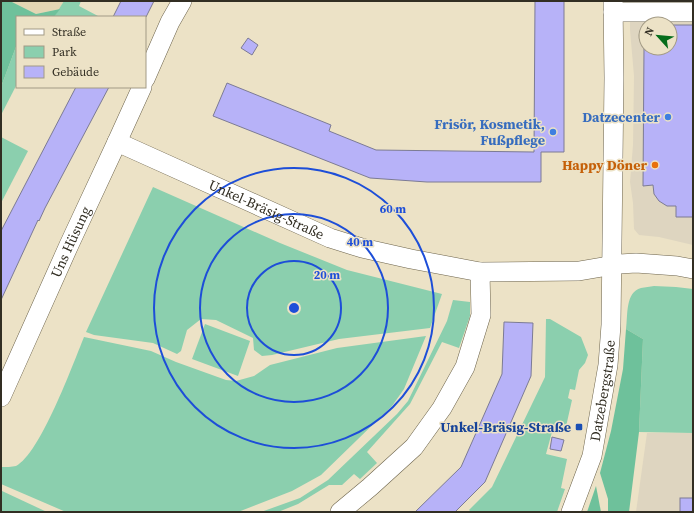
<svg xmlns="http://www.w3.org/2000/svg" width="694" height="513" font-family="'Source Serif 4',serif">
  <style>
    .commercial { fill: #ded5c0; fill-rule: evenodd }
    .built { fill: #e3d6b4 }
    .green { fill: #8bcfae }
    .forest { fill: #6ec19b }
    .building { fill: #b7b2f8; stroke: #7c7b94 }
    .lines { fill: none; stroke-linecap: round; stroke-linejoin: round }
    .minor-casing { stroke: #6d644c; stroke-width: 20 }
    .minor { stroke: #fff; stroke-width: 19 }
    .ring { fill: none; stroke: #1d4ed8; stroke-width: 2 }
    .shop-dot { fill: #3f7fe0; stroke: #ece2c6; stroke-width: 1.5 }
    .food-dot { fill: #e8710a; stroke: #ece2c6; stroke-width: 1.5 }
    .transit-dot { fill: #1a4fb4; stroke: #ece2c6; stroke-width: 1.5 }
    .labels { text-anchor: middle; stroke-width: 3; stroke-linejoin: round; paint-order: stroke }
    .shop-label { font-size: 14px; font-weight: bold; fill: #366cbe; stroke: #ece2c6; text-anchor: end }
    .food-label { font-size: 14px; font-weight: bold; fill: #c56008; stroke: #ece2c6; text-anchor: end }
    .street-label { font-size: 14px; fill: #322e23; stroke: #ece2c6 }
    .transit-label { font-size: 14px; font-weight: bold; fill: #164399; stroke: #ece2c6; text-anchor: end }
    .centre { fill: #1d4ed8; stroke: #ece2c6; stroke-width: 2 }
    .ring-label { font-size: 12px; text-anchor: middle; font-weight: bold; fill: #1d4ed8; stroke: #ece2c6; stroke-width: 3; stroke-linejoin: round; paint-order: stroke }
  </style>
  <rect width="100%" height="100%" fill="#ece2c6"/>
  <!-- commercial -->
  <g class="commercial">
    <path d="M630,16L693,17V245L659,237L639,235L634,229L633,203L630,182L633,145L634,76L630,30ZM646,24H670V48H646Z"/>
    <polygon points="647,433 693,433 693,512 636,512"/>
  </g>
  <!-- built -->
  <polygon class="built" points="10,1 64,1 60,9 36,14"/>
  <!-- green -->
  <g class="green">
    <polygon points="64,1 81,1 79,6 98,16 97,17 54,17"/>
    <polygon points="17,44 17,84 1,115 1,87"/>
    <polygon points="1,137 28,151 1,203"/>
    <polygon points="153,187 280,243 347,270 442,294 430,328 339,339 272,355 262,356 254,350 253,338 216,320 201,319 187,330 181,351 177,354 153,343 94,335 86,332"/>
    <path d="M654,286L676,287L693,289V433L639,432L643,339L626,329C628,316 625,292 641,288C645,287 650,287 654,286Z"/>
    <polygon points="453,300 470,302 470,316 459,348 442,342 410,404 367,452 377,463 360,479 354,474 342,485 329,485 298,504 278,512 261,512 300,498 328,480 397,414 408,401 447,321"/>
    <polygon points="546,319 550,319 581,337 588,355 585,363 579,370 575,390 570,389 568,398 572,400 565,431 552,432 546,454 567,459 561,488 565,489 557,512 471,512 469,510 492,487 545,377"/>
    <polygon points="205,324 250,341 238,376 192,359"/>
    <path d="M426,336L404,389L392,406L321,475L292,491L238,512H66L1,484V467C6,467 12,467 16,466C40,454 73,364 84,337L151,351L176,362L226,380L236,381L254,376L270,365L337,348Z"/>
    <polygon points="1,491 2,491 47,512 1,512"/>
  </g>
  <!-- forest -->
  <g class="forest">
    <polygon points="1,1 10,1 36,14 60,9 54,17 17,17 17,44 1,87"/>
    <polygon points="626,329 643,339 639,432 629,512 608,512 608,499 600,473 611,431 623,369"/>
    <polygon points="596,486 601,512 587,512"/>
  </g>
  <!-- building -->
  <g class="building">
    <polygon points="121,1 154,1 146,17 113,17"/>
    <polygon points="535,1 564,1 564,152 541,152 541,182 427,182 370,178 213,116 227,83 331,125 329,131 376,150 534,152"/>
    <polygon points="670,25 693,25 693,217 676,217 676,206 667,206 659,201 654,194 653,185 643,186 644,48 670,48"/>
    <polygon points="248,38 258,45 252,55 241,48"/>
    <polygon points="76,87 109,87 45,208 39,221 38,220 1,300 1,231"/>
    <polygon points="504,322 533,323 531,376 485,482 455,512 415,512 461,467 502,374"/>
    <polygon points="552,437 564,440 561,451 550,449"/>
    <rect x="680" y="498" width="13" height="14"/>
  </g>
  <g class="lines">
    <defs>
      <g id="minor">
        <polyline points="613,12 693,12"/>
        <polyline points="145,79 170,22 182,1"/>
        <path id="s1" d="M117,142L330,238L362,248L411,259L480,272L579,271L620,264L636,263L677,266L693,269"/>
        <path id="s2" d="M1,397L69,245L117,142L142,87"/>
        <polyline points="340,512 370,487 414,447 442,408 465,367 481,315 480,272"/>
        <path id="s3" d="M571,512L592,456L608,365L611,325L614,78L613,1"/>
      </g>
    </defs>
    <!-- minor casing -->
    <use href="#minor" class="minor-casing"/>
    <!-- minor -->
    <use href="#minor" class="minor"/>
  </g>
  <!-- distance rings -->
  <g class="ring">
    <circle cx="294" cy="308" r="47"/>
    <circle cx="294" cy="308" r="94"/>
    <circle cx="294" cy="308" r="140"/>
  </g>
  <!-- markers -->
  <g class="shop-dot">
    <circle cx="668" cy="117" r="4"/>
    <circle cx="553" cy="132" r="4"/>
  </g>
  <circle class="food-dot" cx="655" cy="165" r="4"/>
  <rect class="transit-dot" x="575" y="423" width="8" height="8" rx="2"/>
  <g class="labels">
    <!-- shop labels -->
    <g class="shop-label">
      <text x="660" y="122">Datzecenter</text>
      <text x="545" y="129">Frisör, Kosmetik,<tspan x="545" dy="16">Fußpflege</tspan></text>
    </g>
    <!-- food labels -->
    <g class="food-label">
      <text x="647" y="170">Happy Döner</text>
    </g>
    <!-- street labels -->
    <g class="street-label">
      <text dy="5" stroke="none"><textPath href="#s1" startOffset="164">Unkel-Bräsig-Straße</textPath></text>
      <text dy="5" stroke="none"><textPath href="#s2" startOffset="170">Uns Hüsung</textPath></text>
      <text dy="5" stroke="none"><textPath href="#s3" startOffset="126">Datzebergstraße</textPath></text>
    </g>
    <!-- transit labels -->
    <g class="transit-label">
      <text x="571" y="432">Unkel-Bräsig-Straße</text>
    </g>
  </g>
  <circle cx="294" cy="308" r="6" class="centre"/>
  <g class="ring-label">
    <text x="393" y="213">60 m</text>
    <text x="360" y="246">40 m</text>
    <text x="327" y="279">20 m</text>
  </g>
  <!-- border -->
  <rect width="694" height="513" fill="none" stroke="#322e23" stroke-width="4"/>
  <!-- legend -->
  <rect x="16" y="16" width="130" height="72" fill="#ece2c6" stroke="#a29a85"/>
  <rect x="24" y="29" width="20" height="6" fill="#ffffff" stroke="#a29a85"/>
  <text x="52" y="36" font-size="12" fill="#322e23">Straße</text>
  <rect x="24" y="46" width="20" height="12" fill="#8bcfae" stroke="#a29a85"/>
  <text x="52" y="56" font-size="12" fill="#322e23">Park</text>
  <rect x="24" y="66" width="20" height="12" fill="#b7b2f8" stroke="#a29a85"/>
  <text x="52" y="76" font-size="12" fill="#322e23">Gebäude</text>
  <!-- north arrow -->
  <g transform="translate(658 36) rotate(297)"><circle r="19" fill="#ece2c6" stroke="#a29a85"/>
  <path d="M0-3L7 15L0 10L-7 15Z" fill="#066d1b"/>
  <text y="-6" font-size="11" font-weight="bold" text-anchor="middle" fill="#322e23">N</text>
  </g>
</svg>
